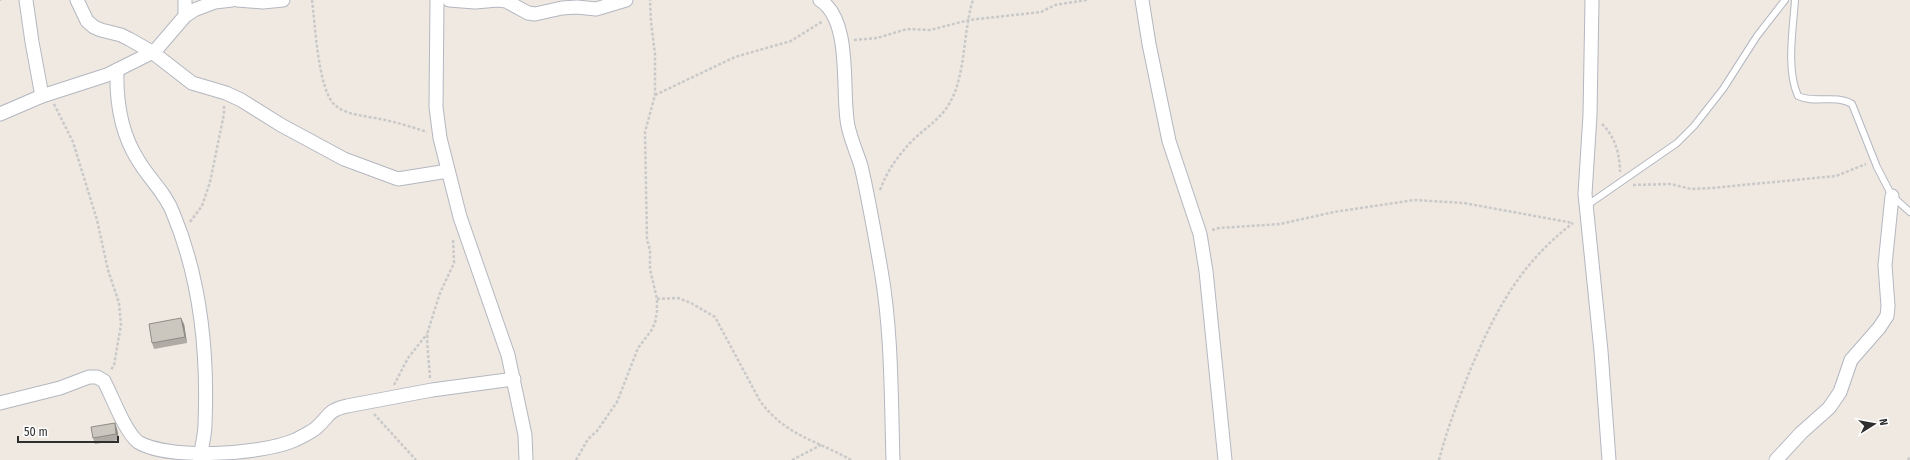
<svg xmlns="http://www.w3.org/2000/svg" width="1910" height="460" font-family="'Fira Sans Condensed',sans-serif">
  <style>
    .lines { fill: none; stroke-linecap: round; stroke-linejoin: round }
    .lane-casing { stroke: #b4b7c1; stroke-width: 8 }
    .street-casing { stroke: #b4b7c1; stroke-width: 15 }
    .path { stroke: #c9c9c9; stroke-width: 2.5; stroke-dasharray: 3 2; stroke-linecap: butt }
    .lane { stroke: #fff; stroke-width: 6 }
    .street { stroke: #fff; stroke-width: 13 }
    .wall { fill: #afaba4 }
    .shaded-wall { fill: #8e8b86 }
    .building { fill: #cbc7bf; stroke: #8e8b86 }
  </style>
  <rect width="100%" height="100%" fill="#efe9e1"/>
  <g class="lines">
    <defs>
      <g id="lane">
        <path d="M1795,0C1793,29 1786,70 1798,96C1815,104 1835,94 1852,104L1877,167L1892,196L1910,212"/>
        <polyline points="1586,206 1677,143 1694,126 1723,89 1757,36 1785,0"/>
      </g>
      <g id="street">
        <polyline points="26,0 32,42 42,96"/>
        <polyline points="77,0 87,21 94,27 101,30 121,35 129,39 152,52 192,83 226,93 241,100 281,125 344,159 398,179 448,171"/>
        <polyline points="185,0 185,16"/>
        <polyline points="237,0 263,2 283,0"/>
        <polyline points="437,0 436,107 440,138 460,217 508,355 525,435 526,460"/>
        <polyline points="449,0 475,2 498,0 506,1 528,13 535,14 562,8 577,7 596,9 626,0"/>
        <path d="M820,0C853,21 841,93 848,126C851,140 857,153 861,166C869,200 875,236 881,270C892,333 891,397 893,460"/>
        <polyline points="1142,0 1149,44 1169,141 1200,234 1206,271 1225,460"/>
        <polyline points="1592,0 1590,115 1585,194 1601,351 1609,460"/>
        <path d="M117,70C116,102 121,133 138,160C149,179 165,192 173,213C201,280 208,352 205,424C205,436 201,448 200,460"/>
        <polyline points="0,114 42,96 107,75 155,51 185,16 194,10 215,2 232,0"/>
        <path d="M0,403L60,388L89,377H97L104,381C113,398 124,430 138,442C168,460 261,455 295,440C301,437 310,433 316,428C330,416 326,411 347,406L432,390L514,379"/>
        <polyline points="1776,460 1801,433 1829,408 1840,392 1851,360 1879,328 1887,316 1888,306 1885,265 1892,196"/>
      </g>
    </defs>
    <!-- lane casing -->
    <use href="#lane" class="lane-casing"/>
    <!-- street casing -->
    <use href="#street" class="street-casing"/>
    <!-- path -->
    <g class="path">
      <path d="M312,0C315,22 318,93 336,106C347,115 366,116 380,119C396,122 412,127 427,132"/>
      <polyline points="0,1 0,0"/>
      <polyline points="854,40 877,38 907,29 930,30 969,20 1041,12 1055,5 1087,0"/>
      <polyline points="655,95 735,57 791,41 823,21"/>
      <polyline points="54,104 73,142 97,220 108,270 119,303 121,325 114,365 111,370"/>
      <path d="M1602,124C1615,136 1620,155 1620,172"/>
      <polyline points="1633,185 1671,184 1691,189 1712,188 1836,176 1866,164"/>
      <path d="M880,190C888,169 899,154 915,138C927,127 941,118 949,104C966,77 963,30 973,0"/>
      <polyline points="190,222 202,206 210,182 224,114 224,106"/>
      <polyline points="1212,230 1219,228 1280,224 1334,212 1414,200 1464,203 1573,223"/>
      <path d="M657,299L678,298L691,303L715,317L760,401C786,436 816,440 851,460"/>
      <polyline points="430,378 427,340 428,331 440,293 454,263 453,239"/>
      <polyline points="394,385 408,358 427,334"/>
      <polyline points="374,414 416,460"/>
      <polyline points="576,460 588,439 597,431 617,402 638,348 651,331 655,323 657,311 657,299 650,269 650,250 647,240 645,132 655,95 655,54 651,22 650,0"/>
      <polyline points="792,460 821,445"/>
      <path d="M1439,460C1447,429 1459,398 1471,368C1497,308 1520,264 1573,223"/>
      <polyline points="1908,460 1910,457"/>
    </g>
    <!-- lane -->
    <use href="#lane" class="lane"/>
    <!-- street -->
    <use href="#street" class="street"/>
  </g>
  <!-- wall -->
  <g class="wall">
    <polygon points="184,324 187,343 154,349 152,343"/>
    <polygon points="115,423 117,429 119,440 95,444 93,438"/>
  </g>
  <!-- shaded-wall -->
  <g class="shaded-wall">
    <polygon points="181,318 184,324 187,343 185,337"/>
    <polygon points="115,423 117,429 119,440 116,434"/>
  </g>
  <!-- building -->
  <g class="building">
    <polygon points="181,318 185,337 152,343 149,324"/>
    <polygon points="115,423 116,434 93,438 91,427"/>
  </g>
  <!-- north arrow -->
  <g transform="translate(1874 424) rotate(79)" stroke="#ffffff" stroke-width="3" paint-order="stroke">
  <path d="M0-3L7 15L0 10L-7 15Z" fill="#2e2e2e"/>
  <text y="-6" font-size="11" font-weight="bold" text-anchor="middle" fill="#2e2e2e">N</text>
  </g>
  <!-- scale -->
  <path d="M18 436v6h100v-6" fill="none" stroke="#2e2e2e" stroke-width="2"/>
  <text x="24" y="436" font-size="12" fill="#2e2e2e" stroke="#ffffff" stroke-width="3" paint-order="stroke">50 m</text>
</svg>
